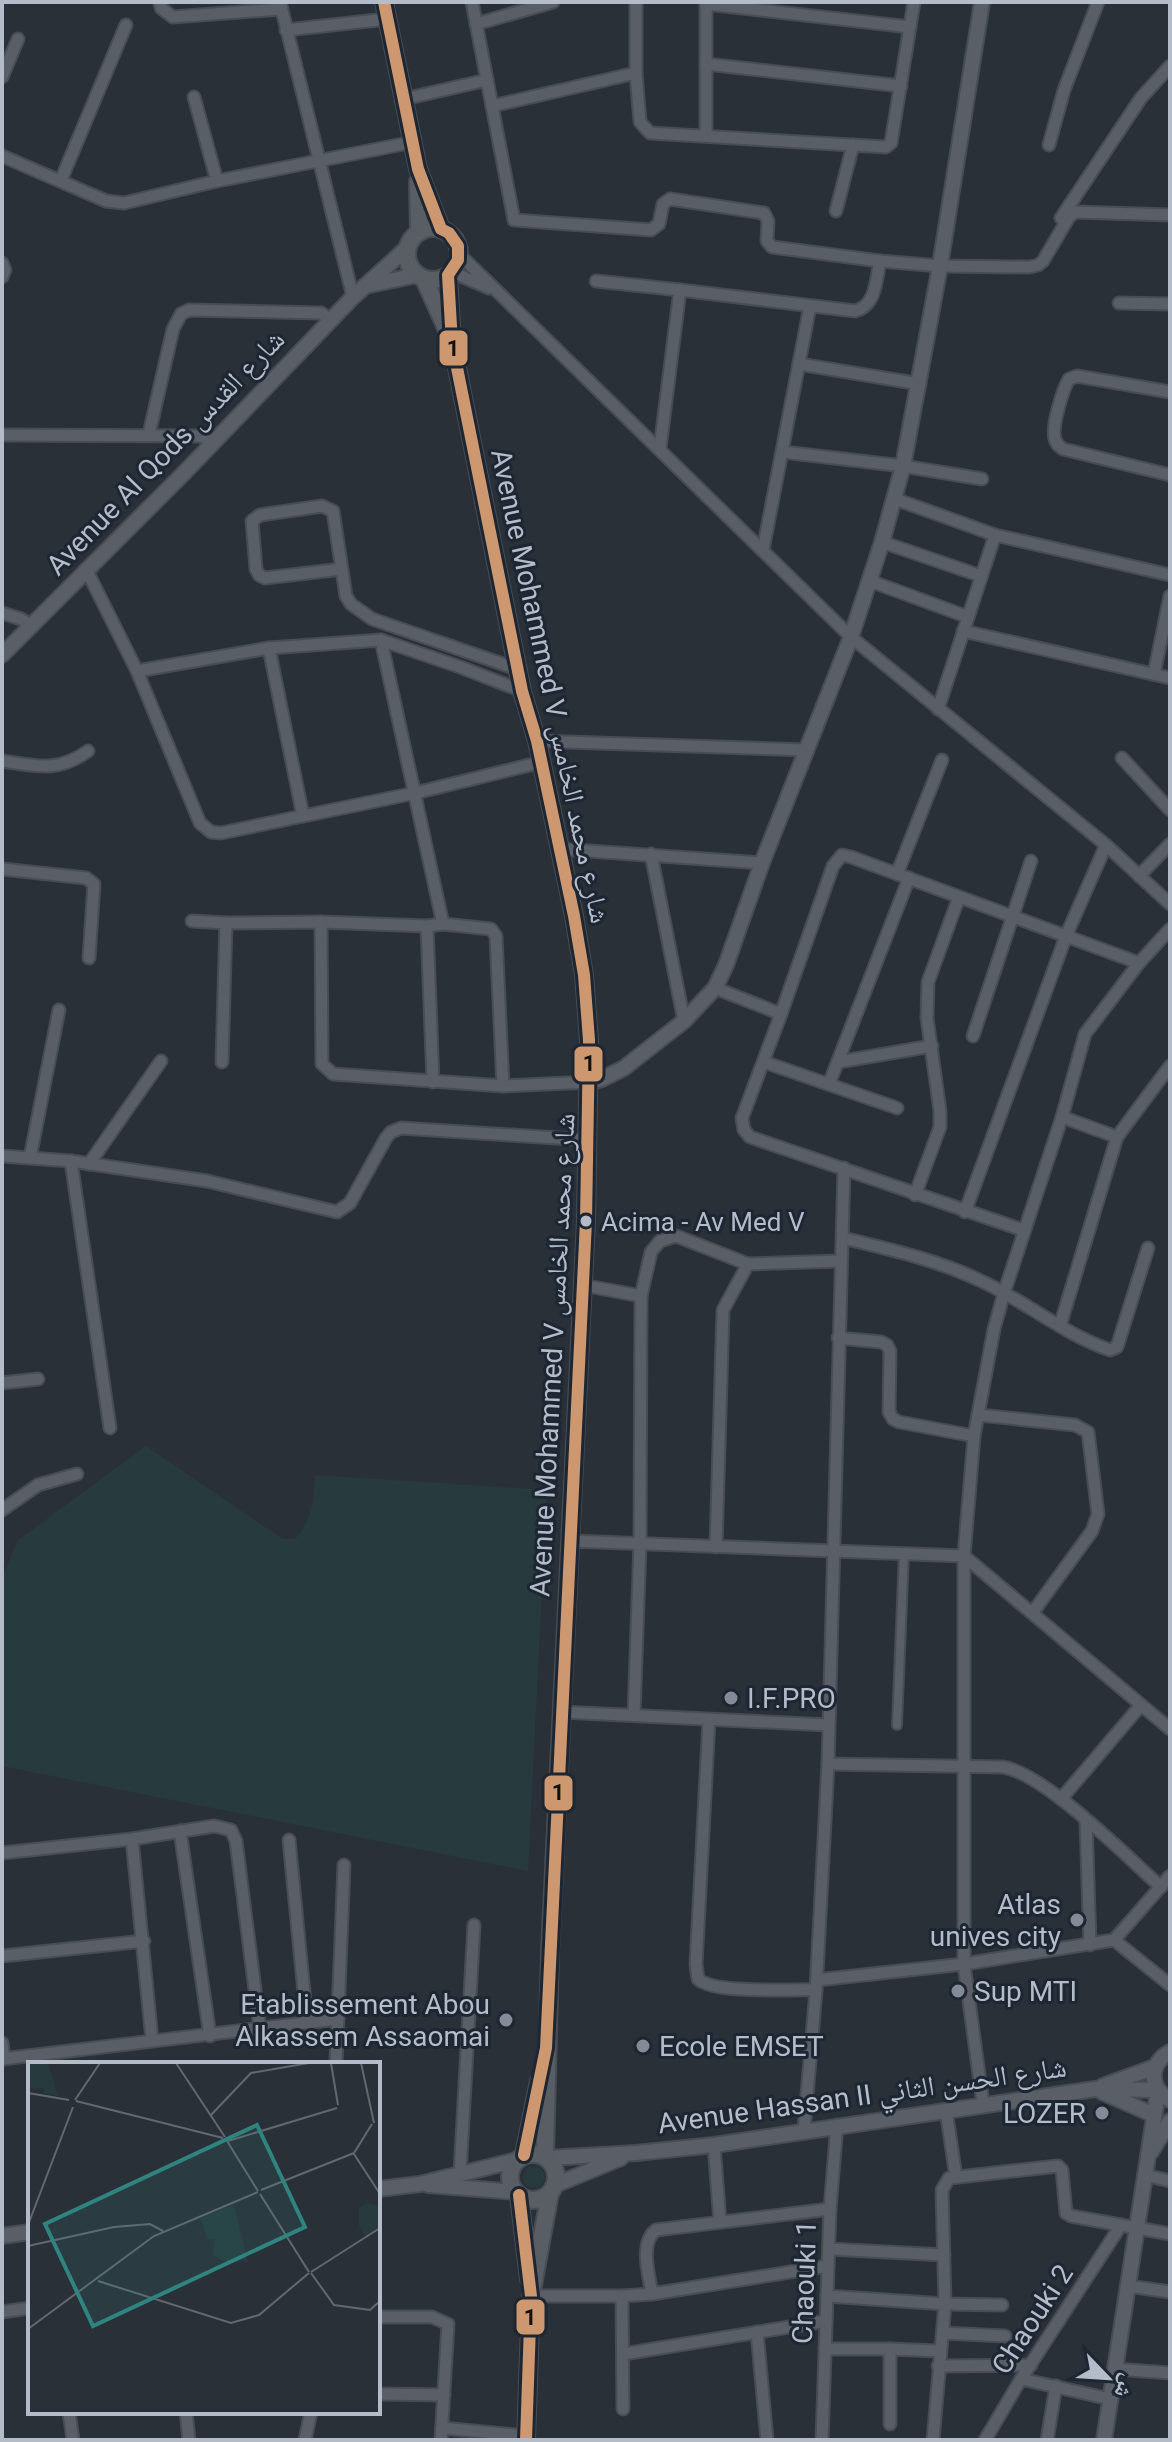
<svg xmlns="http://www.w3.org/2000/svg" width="1172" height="2442" font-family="Roboto,'Noto Naskh Arabic',sans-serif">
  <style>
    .green { fill: #273a3e }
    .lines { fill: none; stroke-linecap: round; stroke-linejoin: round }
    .pedestrian-casing { stroke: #484c53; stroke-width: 12 }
    .minor-casing { stroke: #484c53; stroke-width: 15 }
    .tertiary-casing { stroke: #484c53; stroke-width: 18 }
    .secondary-casing { stroke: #484c53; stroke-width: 20 }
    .pedestrian { stroke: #5a5e66; stroke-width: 8 }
    .minor { stroke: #5a5e66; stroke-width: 11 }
    .tertiary { stroke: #5a5e66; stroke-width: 14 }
    .secondary { stroke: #595d64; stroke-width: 16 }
    .bus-1-casing { stroke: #1d2633; stroke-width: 18 }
    .bus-1 { stroke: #cd976f; stroke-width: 12 }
    .bus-dot { fill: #b4bcc9; stroke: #1d2633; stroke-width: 3 }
    .poi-dot { fill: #848b96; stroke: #1d2633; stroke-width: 3 }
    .labels { text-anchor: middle; stroke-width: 6; stroke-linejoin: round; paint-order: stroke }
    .bus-label { font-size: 26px; fill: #b4bcc9; stroke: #1d2633; text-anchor: start }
    .street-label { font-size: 28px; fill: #b4bcc9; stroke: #1d2633 }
    .poi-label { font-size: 28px; fill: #b4bcc9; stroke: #1d2633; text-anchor: start }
    .inset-road { fill: none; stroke: #616872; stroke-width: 2 }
    .view { fill: #308480; fill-opacity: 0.15; stroke: #308480; stroke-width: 4 }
    .inset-edge { fill: none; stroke: #b4bcc9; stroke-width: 4 }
    .line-badge { stroke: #1d2633; stroke-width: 3 }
    .pale-badge-label { font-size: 22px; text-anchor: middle; font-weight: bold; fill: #111 }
  </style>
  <rect width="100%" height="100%" fill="#2a3038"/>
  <!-- green -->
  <g class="green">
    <path d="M146,1446L283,1539H295C313,1519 313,1500 315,1475L547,1490L528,1871L2,1766V1579L17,1541Z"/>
    <circle cx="534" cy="2177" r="11"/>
  </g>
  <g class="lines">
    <defs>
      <polyline id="pedestrian" points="897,1725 904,1553"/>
      <g id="minor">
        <polyline points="160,2 161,8 173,17 281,9"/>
        <polyline points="280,2 353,297"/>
        <polyline points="472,2 514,220 651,230 659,224 663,204 670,199 764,213 768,221 767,241 772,247 880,261 940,266 1029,267 1038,265 1043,261 1069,217 1075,212 1170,215"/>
        <polyline points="636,2 636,73 640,122 650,133 886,147 891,143 914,2"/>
        <polyline points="706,4 910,27"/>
        <polyline points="476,24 553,2"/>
        <polyline points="286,30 387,19"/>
        <polyline points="706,64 901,86"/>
        <polyline points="2,77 18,39"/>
        <polyline points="194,97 217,181"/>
        <polyline points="404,99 487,80"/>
        <polyline points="492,106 636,73"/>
        <polyline points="706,135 706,2"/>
        <polyline points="1049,145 1064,90 1098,2"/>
        <polyline points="2,156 106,201 124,203 217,181 413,142"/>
        <polyline points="61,180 126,25"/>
        <polyline points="836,211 853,145"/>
        <polyline points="1061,218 1141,98 1170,66"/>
        <polyline points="459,254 851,637 1106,845 1170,904"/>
        <polyline points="2,263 5,270 2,277"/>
        <polyline points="452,272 489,288"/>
        <polyline points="596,281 680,290"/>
        <polyline points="1119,303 1170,304"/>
        <polyline points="799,364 920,384"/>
        <path d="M1170,392L1077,376L1069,379C1063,389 1051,427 1055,439C1056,444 1059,446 1063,449L1170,475"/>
        <polyline points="149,434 173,329 181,314 189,310 321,313 331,320"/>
        <polyline points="2,435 201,436 212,442"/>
        <path d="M660,448L680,290L855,311C876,306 876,280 880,261"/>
        <polyline points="783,452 903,466 982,479"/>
        <polyline points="895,499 995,535 1170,575"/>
        <polyline points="882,542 981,576"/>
        <polyline points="763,550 810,306"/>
        <polyline points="86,569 137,671 200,823 211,832 221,833 415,793 542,762"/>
        <polyline points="342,569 265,578 259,575 256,569 252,521 260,515 322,506 333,511 346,596 351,604 372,619 520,670"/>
        <polyline points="870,581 968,617"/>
        <polyline points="2,613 21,619 31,626"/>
        <polyline points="963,631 1170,678"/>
        <polyline points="381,640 443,924"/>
        <polyline points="269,648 303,816"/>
        <polyline points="137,671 269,648 381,640 460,667 522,691"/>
        <polyline points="1154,674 1170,596"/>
        <polyline points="938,709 995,535"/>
        <polyline points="537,741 806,750"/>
        <polyline points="1122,758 1170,810"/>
        <path d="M2,761C37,766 57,773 88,751"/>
        <polyline points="560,849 762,863"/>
        <polyline points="651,854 684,1021"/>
        <polyline points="2,869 86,878 94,884 89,958"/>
        <polyline points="897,874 942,760"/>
        <polyline points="1139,876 1170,844"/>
        <polyline points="192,921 226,923 321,922 427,926 443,924 491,929 496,936 503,1086"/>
        <polyline points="321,922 322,1064 333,1074 503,1086 590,1082"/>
        <polyline points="427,926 433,1082"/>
        <polyline points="715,988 781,1014 742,1118 744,1130 750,1137 1023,1230"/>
        <polyline points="781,1014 833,866 842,855 851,857 1139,963"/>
        <polyline points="973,1036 1031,861"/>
        <polyline points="222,1062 226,923"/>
        <polyline points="764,1062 897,1108"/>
        <polyline points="838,1062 932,1046"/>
        <polyline points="829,1084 909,878"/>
        <polyline points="1062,1117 1117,1137"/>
        <polyline points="2,1156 71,1161 207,1181 337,1212 350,1203 386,1138 391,1132 401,1128 588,1140"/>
        <polyline points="30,1158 59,1010"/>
        <polyline points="71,1161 110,1428"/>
        <polyline points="89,1164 161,1061"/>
        <polyline points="915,1195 940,1127 940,1111 927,1018 928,982 959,897"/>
        <polyline points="965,1212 1066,936 1106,845"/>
        <path d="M843,1238C888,1249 937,1260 979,1280C1024,1300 1063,1334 1110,1350L1117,1347L1148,1248"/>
        <polyline points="582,1285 641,1296 640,1544 634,1715"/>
        <polyline points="641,1296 651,1252 660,1241 676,1236 748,1264"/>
        <polyline points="1060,1326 1117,1137 1170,1066"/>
        <polyline points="838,1338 881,1342 887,1345 890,1351 889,1412 893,1419 899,1422 974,1436"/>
        <polyline points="2,1383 38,1379"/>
        <polyline points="979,1415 1075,1425 1088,1432 1098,1514 1092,1531 1033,1612"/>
        <polyline points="2,1510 38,1485 77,1474"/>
        <polyline points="571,1541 964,1556 1170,1729"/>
        <polyline points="716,1547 723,1310 748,1264 840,1261"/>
        <polyline points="562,1712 828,1725"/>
        <path d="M709,1720L696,1964L698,1979C713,1994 792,1989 816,1990"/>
        <path d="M828,1764L1003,1767C1045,1774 1126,1856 1161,1887"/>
        <polyline points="1061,1799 1141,1705"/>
        <polyline points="1086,1821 1090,1945"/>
        <polyline points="180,1831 210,2036"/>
        <polyline points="132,1839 152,2040"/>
        <polyline points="289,1840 307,2023"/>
        <polyline points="2,1853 132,1839 214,1826 231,1830 236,1841 260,2029"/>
        <polyline points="1114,1940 1170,1985"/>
        <polyline points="2,1956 144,1941"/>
        <polyline points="817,1980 964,1964 1114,1940 1170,1876"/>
        <polyline points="2,2043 4,2059"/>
        <polyline points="2,2059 338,2019"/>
        <polyline points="336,2064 344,1865"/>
        <polyline points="983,2104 964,1964 964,1556 974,1436 994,1329 1004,1293 1062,1117 1085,1034 1139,963 1170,929"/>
        <polyline points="946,2110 956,2177"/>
        <polyline points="804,2130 816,1990 828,1764 844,1168"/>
        <polyline points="714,2145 720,2222"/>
        <polyline points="460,2173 474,1925"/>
        <polyline points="1145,2175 1170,2181"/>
        <polyline points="829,2249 944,2255"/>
        <polyline points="1128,2286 1170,2292"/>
        <path d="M652,2294C649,2275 639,2243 656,2230L830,2209"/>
        <polyline points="531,2296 622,2296 652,2294 828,2266"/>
        <polyline points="622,2296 623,2409"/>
        <polyline points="827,2296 945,2304 1002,2305"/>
        <polyline points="2,2312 30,2308"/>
        <polyline points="378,2317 432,2317 448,2324 441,2440"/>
        <polyline points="757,2332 767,2440"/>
        <polyline points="943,2333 1005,2336"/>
        <polyline points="825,2349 890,2349 939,2351"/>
        <polyline points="623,2354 826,2321"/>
        <polyline points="938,2366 1031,2365"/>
        <polyline points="1115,2369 1170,2373"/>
        <polyline points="1021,2379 1110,2399"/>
        <polyline points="378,2394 444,2395"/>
        <polyline points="69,2412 73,2440"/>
        <polyline points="186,2412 189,2440"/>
        <polyline points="890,2424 890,2349"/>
        <polyline points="442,2428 526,2436"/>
        <polyline points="305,2440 311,2412"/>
        <polyline points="822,2440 830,2209 837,2125"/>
        <polyline points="933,2440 945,2304 942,2190 949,2178 1058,2166 1062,2170 1066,2213 1071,2216 1170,2234"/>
        <polyline points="985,2440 1021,2379 1121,2225"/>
        <polyline points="1047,2440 1056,2386"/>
      </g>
      <g id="tertiary">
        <polyline points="365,286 417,275"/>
        <polyline points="2,655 185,472 353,297 408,247"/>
        <polyline points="590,1082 602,1079 624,1068 684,1021 715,988 726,965 762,863 851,637 882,542 903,466 940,266 982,2"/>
        <path d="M1170,2052C1148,2064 1149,2088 1170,2100"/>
        <polyline points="1103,2086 1155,2067"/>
        <polyline points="1102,2092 1154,2115"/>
        <polyline points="1151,2152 1170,2121"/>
        <polyline points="547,2158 636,2153 714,2145 1095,2089 1157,2090"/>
        <polyline points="428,2185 516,2192"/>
        <polyline points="555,2185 621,2158"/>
        <polyline points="378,2189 420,2184 517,2160"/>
        <polyline points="2,2236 30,2232"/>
        <polyline points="1104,2440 1158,2092"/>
      </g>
      <g id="secondary">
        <polyline points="384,2 418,169 441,229"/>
        <polyline points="418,182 419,232"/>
        <circle cx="433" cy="254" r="26"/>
        <polyline points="448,275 452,343 522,691 537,741 574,916 584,975 589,1040 586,1221 550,1950 545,2156"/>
        <polyline points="424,279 447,330"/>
        <circle cx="533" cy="2177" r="23"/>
        <polyline points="524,2155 539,2081"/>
        <polyline points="519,2195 529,2279"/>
        <polyline points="526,2440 531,2296 550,2193"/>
      </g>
    </defs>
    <!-- pedestrian casing -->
    <use href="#pedestrian" class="pedestrian-casing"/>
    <!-- minor casing -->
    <use href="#minor" class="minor-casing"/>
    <!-- tertiary casing -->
    <use href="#tertiary" class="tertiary-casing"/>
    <!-- secondary casing -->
    <use href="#secondary" class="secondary-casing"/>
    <!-- pedestrian -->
    <use href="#pedestrian" class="pedestrian"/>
    <!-- minor -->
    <use href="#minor" class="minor"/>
    <!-- tertiary -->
    <use href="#tertiary" class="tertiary"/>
    <!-- secondary -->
    <use href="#secondary" class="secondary"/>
    <defs>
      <g id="bus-1">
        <polyline points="384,2 418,169 441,229 449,233 458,246 458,260 448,275 452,343 522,691 537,741 574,916 584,975 589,1040 586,1221 546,2048 524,2155"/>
        <polyline points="519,2195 531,2296 526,2440"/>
      </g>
    </defs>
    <!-- bus-1 casing -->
    <use href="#bus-1" class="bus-1-casing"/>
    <!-- bus-1 -->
    <use href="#bus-1" class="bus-1"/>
  </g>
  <!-- markers -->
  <circle class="bus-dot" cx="586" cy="1221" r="7"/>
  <g class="poi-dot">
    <circle cx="731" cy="1698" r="8"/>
    <circle cx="1077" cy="1920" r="8"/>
    <circle cx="958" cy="1991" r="8"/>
    <circle cx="506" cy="2020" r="8"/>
    <circle cx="643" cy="2046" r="8"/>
    <circle cx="1102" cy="2113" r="8"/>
  </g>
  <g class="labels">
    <!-- bus labels -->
    <g class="bus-label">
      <text x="601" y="1231">Acima - Av Med V</text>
    </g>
    <!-- street labels -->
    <g class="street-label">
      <text transform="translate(165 452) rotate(-46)" y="10">Avenue Al Qods شارع القدس</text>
      <text transform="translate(551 686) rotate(78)" y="10">Avenue Mohammed V شارع محمد الخامس</text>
      <text transform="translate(552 1355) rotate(-87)" y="10">Avenue Mohammed V شارع محمد الخامس</text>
      <text transform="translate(862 2095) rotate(-8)" y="10">Avenue Hassan II شارع الحسن الثاني</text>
      <text transform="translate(804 2282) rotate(-88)" y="10">Chaouki 1</text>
      <text transform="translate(1032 2319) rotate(-57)" y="10">Chaouki 2</text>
    </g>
    <!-- poi labels -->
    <g class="poi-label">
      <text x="747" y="1708">I.F.PRO</text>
      <text x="1061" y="1914" text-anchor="end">Atlas<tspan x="1061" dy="32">unives city</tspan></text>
      <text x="974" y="2001">Sup MTI</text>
      <text x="490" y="2014" text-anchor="end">Etablissement Abou<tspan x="490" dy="32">Alkassem Assaomai</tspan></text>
      <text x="659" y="2056">Ecole EMSET</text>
      <text x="1086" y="2123" text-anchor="end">LOZER</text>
    </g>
  </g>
  <!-- overview -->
  <g transform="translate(28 2062)">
    <rect width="352" height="352" fill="#2a3038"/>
    <path d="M0,1H20L30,34L16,32L15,26L0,27ZM338,141L352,144V164L338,175L331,164V146ZM206,143L220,200H198L185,193L187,177H180L172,156Z" fill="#273a3e"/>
    <path class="inset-road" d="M148,1L197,75M303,1L310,43M333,1L346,61M0,31L41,38M47,38L72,1M48,39L195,76M182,54L223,11L281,1M199,79L230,129M200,79L309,46M326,91L344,62M326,92L352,132M233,128L326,91M232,132L281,210M0,163L45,45M0,184L86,165L122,162L135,169M283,210L352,166M283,211L306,243L342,248L352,239M70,219L203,261L231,253L281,211M0,267L126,174L230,130"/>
    <path class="view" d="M229,63L277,165L65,264L17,162Z"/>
    <rect width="352" height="352" class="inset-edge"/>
  </g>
  <g class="line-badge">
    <rect x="438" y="329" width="31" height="38" rx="8" fill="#cd976f"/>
    <rect x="573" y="1045" width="31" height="38" rx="8" fill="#cd976f"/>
    <rect x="543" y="1774" width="31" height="38" rx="8" fill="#cd976f"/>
    <rect x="515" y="2298" width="31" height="38" rx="8" fill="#cd976f"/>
  </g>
  <g class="pale-badge-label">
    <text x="453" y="356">1</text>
    <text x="589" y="1071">1</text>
    <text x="558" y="1800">1</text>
    <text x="530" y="2325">1</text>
  </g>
  <!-- border -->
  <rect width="1172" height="2442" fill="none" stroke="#b4bcc9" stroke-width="8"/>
  <!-- north arrow -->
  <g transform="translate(1108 2378) rotate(115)" stroke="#1d2633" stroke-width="6" paint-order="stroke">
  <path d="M0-6L14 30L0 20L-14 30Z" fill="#b4bcc9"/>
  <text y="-12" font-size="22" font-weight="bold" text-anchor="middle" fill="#b4bcc9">ش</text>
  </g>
</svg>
